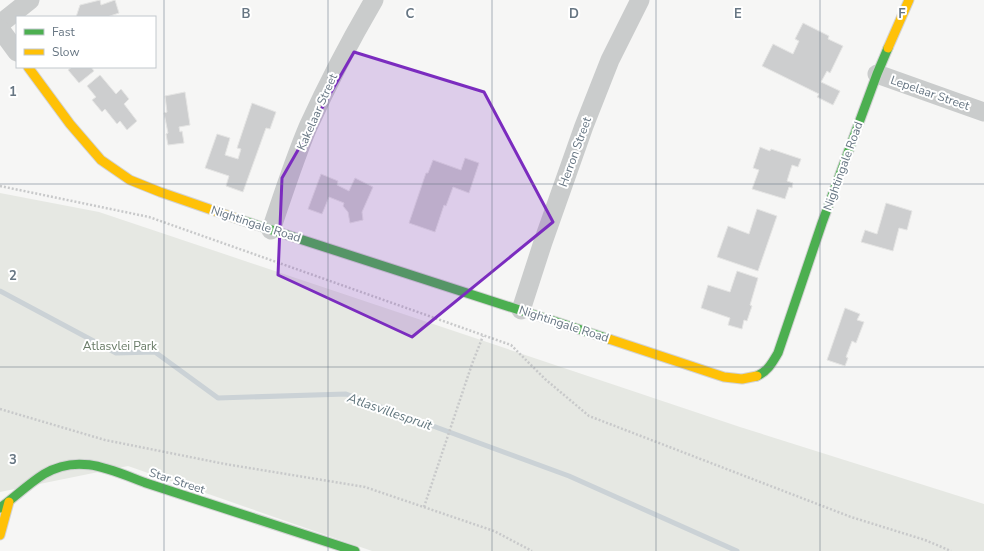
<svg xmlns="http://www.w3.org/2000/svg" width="984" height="551" font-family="'Nunito Sans',sans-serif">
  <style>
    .green { fill: #e6e8e3 }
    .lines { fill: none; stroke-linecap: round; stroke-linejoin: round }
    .stream { stroke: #cbd2d6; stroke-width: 5 }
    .building { fill: #cdcecf; stroke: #e5e5e4 }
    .fast-casing { stroke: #d2d2d3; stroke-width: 11 }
    .slow-casing { stroke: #d2d2d3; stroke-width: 11 }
    .path { stroke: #c8c9ca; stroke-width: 2.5; stroke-dasharray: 2 2; stroke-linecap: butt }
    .street { stroke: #cacccc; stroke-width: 19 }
    .fast { stroke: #4caf50; stroke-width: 9 }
    .slow { stroke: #ffc107; stroke-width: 9 }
    .marked { fill: #7b2cbf; fill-opacity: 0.2; stroke: #7b2cbf; stroke-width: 3; stroke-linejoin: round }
    .grid { fill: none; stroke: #677683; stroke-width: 1; stroke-opacity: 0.55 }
    .labels { text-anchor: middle; stroke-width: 4; stroke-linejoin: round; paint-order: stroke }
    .street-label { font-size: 12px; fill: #677683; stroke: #fff }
    .park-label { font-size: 12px; fill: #697b66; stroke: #fff }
    .water-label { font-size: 13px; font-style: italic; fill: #63777f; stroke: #fff }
    .grid-label { font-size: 13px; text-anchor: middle; font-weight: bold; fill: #677683; stroke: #fff; stroke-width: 4; stroke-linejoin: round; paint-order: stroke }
  </style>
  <rect width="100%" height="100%" fill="#f6f6f5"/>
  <!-- green -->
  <polygon class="green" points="0,193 99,212 740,427 984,504 984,551 372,551 128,466 0,492"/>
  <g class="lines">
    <!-- stream -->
    <polyline class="stream" points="0,291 116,353 155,352 218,398 346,394 569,476 737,551"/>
  </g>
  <!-- building -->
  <g class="building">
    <polygon points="100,0 101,5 115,0 119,13 107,17 76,17 80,5"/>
    <polygon points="803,23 829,36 828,39 843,46 830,73 827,71 821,82 840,91 833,105 817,97 819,94 762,66 773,44 793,54 799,41 795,39"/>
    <polygon points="72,67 91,67 94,71 79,83 68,70"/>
    <polygon points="100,75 116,94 121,89 129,99 124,104 137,121 127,130 120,121 117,124 105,109 102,112 92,100 96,97 87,86"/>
    <polygon points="185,92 190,125 179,127 180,132 182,131 184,143 168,145 166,134 168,133 164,113 167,112 165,96"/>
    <polygon points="252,103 276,112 270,129 266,128 243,192 226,186 229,176 205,168 217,134 230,138 225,155 238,159 241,149 237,148"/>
    <polygon points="760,147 770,151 771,149 801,159 798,167 792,165 787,181 793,183 792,188 789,187 785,199 752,189 759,170 753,168"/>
    <polygon points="465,158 479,163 469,193 453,187 446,206 444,205 435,232 409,223 426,173 428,173 433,160 461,170"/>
    <polygon points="321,174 338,181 337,185 349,191 355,178 373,187 362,212 363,220 350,223 348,212 343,206 344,203 329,197 322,214 308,209"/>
    <polygon points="886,203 912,211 907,230 899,228 893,251 861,242 865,230 877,234"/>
    <polygon points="757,209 777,216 758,271 717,257 728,226 749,234"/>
    <polygon points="737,271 758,278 750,305 752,306 747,321 744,320 742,329 728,325 730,318 701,308 708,285 730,292"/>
    <polygon points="845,308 860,314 857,320 864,322 856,343 852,341 846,357 848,358 845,366 827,360"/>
  </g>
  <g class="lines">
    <defs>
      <g id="fast">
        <polyline points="241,220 609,339"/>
        <path d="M757,376C768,371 772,363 778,353L822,223L877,74L888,48"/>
        <path d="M0,508C15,497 28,484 44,474C79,453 111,470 146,483L355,551"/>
      </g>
      <g id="slow">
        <polyline points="888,48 909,0"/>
        <polyline points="28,67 70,124 101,160 130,180 160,192 241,220"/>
        <polyline points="609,339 724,377 742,379 757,376"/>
        <polyline points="0,535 9,502"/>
      </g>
    </defs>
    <!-- fast casing -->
    <use href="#fast" class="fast-casing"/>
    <!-- slow casing -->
    <use href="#slow" class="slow-casing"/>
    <!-- path -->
    <g class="path">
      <polyline points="0,186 149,217 511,345 545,379 589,416 851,517 925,540 951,551"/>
      <polyline points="0,409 105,440 225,464 365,487 494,531 532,551"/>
      <polyline points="424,507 472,364 483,336"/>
    </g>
    <!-- street -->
    <g class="street">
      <polyline points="0,24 30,0"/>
      <polyline points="0,29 17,52"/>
      <polyline points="877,74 984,112"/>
      <path d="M271,230C283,195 294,160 308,127C328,83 350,41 374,0"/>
      <polyline points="521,310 543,242 584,126 610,60 640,0"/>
    </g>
    <!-- fast -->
    <use href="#fast" class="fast"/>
    <!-- slow -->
    <use href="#slow" class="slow"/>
  </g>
  <!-- marked area -->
  <path class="marked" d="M354,52L484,92L553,222L412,337L278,275L282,178Z"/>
  <!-- grid -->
  <path class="grid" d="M164,0V551M328,0V551M492,0V551M656,0V551M820,0V551M0,184H984M0,367H984"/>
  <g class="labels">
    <!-- street labels -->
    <g class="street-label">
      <text transform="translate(930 93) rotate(19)" y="4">Lepelaar Street</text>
      <text transform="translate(317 112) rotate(-66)" y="4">Kakelaar Street</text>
      <text transform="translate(575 152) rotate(-70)" y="4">Herron Street</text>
      <text transform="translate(843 166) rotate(-70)" y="4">Nightingale Road</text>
      <text transform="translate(256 224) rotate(18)" y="4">Nightingale Road</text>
      <text transform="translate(564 324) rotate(18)" y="4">Nightingale Road</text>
      <text transform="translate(177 481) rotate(18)" y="4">Star Street</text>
    </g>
    <!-- park labels -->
    <g class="park-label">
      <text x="120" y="350">Atlasvlei Park</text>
    </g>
    <!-- water labels -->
    <g class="water-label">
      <text transform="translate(390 411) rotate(19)" y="5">Atlasvillespruit</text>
    </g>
  </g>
  <g class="grid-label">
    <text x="246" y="18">B</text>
    <text x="410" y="18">C</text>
    <text x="574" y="18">D</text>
    <text x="738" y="18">E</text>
    <text x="902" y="18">F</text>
    <text x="13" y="96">1</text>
    <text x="13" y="280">2</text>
    <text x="13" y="464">3</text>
  </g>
  <!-- legend -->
  <rect x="16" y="16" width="140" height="52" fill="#ffffff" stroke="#c2c8cd"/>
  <rect x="24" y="29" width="20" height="6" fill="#4caf50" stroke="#c2c8cd"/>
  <text x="52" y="36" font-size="12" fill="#677683">Fast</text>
  <rect x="24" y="49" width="20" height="6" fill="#ffc107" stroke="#c2c8cd"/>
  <text x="52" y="56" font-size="12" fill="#677683">Slow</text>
</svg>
